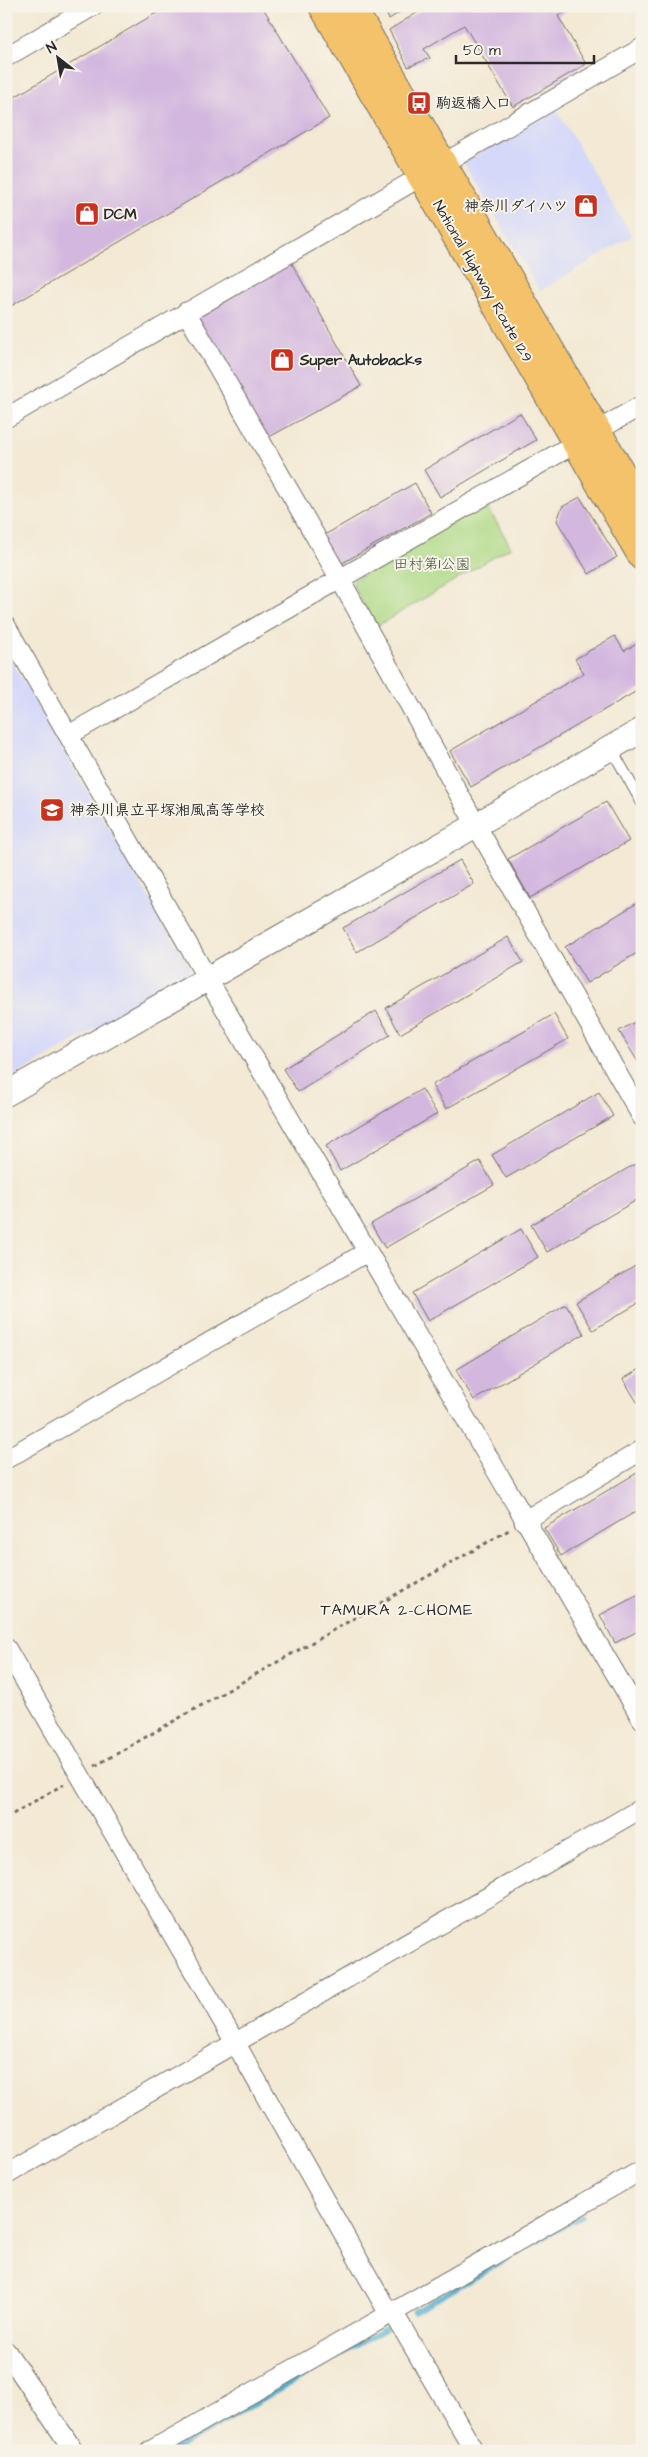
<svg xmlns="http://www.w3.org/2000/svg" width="648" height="2457" font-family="'Architects Daughter','Klee One',sans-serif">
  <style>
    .built { fill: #d4d8f9 }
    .green { fill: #afda86; stroke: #6d8258 }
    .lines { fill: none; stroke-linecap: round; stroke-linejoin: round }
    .stream { stroke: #50acce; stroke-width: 5.5 }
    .building { fill: #d3b7df }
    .service-casing { stroke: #716e66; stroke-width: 12 }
    .minor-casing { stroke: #716e66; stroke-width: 21 }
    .tertiary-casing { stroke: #716e66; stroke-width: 26 }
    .trunk-casing { stroke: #716e66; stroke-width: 30 }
    .path { stroke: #716e66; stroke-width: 3; stroke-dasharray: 4 4; stroke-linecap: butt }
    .service { stroke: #fff; stroke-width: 10 }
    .minor { stroke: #fff; stroke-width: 19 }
    .tertiary { stroke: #fff; stroke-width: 24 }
    .trunk { stroke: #f3c26a; stroke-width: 28 }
    .labels { text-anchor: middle; stroke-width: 4; stroke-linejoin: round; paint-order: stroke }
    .poi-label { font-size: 15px; font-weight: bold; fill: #2b2b2b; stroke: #f7f3e8; text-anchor: start }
    .street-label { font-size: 15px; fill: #2b2b2b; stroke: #f7f3e8 }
    .park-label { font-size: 15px; fill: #4c5742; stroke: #f7f3e8 }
    .neighbourhood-label { font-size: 16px; letter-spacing: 1px; fill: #2b2b2b; stroke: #f7f3e8 }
  </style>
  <rect width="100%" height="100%" fill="#f7f3e8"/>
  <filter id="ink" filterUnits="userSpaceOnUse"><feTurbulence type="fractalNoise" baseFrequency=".02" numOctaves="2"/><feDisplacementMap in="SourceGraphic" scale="10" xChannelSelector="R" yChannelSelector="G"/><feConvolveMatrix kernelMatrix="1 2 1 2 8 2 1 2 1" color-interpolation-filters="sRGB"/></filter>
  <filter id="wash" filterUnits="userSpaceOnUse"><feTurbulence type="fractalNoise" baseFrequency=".0096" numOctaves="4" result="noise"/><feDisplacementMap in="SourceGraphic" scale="20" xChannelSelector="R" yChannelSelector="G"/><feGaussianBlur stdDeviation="1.12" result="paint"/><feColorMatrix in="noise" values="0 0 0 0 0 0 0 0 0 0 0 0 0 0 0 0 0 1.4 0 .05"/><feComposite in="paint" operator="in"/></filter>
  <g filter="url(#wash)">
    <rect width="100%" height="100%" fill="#f3e9d4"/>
    <!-- built -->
    <g class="built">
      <polygon points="555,108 632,236 540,291 464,163"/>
      <polygon points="6,651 190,968 188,975 6,1081"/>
    </g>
    <!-- green -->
    <polygon class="green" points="485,503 511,547 377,626 353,586 354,580"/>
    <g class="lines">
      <!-- stream -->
      <g class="stream">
        <polyline points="414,2312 581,2216"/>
        <polyline points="171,2451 385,2329"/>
      </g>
    </g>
    <g id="blocks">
      <!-- building -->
      <g class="building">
        <polygon points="168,6 262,6 329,118 6,309 6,102"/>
        <polygon points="382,6 410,6 389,19"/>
        <polygon points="428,6 575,6 558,16 586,64 513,107 464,25 424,49 430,58 408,67 389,30"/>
        <polygon points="291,262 361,386 264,440 194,316"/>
        <polygon points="520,413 536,440 440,497 424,470"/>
        <polygon points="415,483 431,513 337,566 321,537"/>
        <polygon points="580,497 617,557 589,574 557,521 562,507"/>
        <polygon points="615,636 624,651 642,641 642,688 471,787 450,751 584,673 575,659"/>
        <polygon points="606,802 629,841 530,898 508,859"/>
        <polygon points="460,860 474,884 357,952 343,928"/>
        <polygon points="642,900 642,950 587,983 565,947"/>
        <polygon points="508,937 523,962 400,1034 386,1008"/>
        <polygon points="376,1011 390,1035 298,1092 283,1069"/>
        <polygon points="554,1014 568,1039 446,1109 432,1085"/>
        <polygon points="642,1018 642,1060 638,1062 619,1031"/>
        <polygon points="422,1089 437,1114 340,1171 326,1146"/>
        <polygon points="599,1092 613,1116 506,1178 492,1155"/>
        <polygon points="480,1161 494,1185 385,1248 371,1224"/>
        <polygon points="635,1164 642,1176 642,1197 547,1252 531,1225"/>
        <polygon points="521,1229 538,1257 428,1321 412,1293"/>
        <polygon points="642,1262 642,1301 593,1330 576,1302"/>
        <polygon points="566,1304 584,1334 474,1400 456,1370"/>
        <polygon points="642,1368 642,1410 623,1379"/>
        <polygon points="642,1470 642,1508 561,1556 544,1528"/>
        <polygon points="642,1593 642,1629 615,1643 600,1615"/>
      </g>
    </g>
  </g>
  <g filter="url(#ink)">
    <use href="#blocks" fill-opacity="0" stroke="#716e66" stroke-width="1"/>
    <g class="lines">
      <defs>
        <polyline id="service" points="611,748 642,803"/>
        <g id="minor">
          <polyline points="6,57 93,6"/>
          <polyline points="186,312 340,579 476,825 642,1117"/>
          <polyline points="6,418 642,48"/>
          <polyline points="6,626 207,978 642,1719"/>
          <polyline points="69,735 642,405"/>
          <polyline points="6,1459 367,1252"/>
          <polyline points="524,1521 642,1450"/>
          <polyline points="6,1648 236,2044 384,2305 393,2312 474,2451"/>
          <polyline points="6,2175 642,1808"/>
          <polyline points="6,2351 74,2451"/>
          <polyline points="150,2451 642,2170"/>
        </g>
        <polyline id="tertiary" points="6,1094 642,730"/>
        <g id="trunk">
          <polyline points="323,6 642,556"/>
          <polyline points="351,6 642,509"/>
        </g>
      </defs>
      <!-- service casing -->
      <use href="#service" class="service-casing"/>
      <!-- minor casing -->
      <use href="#minor" class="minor-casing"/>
      <!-- tertiary casing -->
      <use href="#tertiary" class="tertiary-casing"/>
      <!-- trunk casing -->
      <use href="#trunk" class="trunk-casing"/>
      <!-- path -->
      <g class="path">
        <polyline points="95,1766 509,1530"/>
        <polyline points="6,1818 64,1784"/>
      </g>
      <!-- service -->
      <use href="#service" class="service"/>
      <!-- minor -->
      <use href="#minor" class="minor"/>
      <!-- tertiary -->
      <use href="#tertiary" class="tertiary"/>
      <!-- trunk -->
      <use href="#trunk" class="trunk"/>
    </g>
  </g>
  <!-- icons -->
  <defs>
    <symbol id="bus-square" viewBox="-11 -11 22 22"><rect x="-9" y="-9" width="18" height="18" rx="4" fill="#c8321e" stroke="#f7f3e8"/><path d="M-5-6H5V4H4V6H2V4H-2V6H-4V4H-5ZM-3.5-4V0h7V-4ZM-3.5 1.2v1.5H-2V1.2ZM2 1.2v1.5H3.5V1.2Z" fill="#fff"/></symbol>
    <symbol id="shop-square" viewBox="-11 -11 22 22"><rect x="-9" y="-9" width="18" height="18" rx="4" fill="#c8321e" stroke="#f7f3e8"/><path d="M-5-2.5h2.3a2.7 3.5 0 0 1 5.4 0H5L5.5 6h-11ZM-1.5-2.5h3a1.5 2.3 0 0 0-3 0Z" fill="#fff"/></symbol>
    <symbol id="school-square" viewBox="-11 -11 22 22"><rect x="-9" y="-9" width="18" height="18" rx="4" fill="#c8321e" stroke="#f7f3e8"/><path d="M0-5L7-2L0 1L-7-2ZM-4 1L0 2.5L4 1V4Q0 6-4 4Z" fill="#fff"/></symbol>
  </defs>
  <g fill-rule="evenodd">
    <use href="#bus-square" x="405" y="89" width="28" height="28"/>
    <use href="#shop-square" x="572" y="192" width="28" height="28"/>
    <use href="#shop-square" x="73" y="200" width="28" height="28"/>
    <use href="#shop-square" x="268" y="346" width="28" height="28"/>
    <use href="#school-square" x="38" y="796" width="28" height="28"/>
  </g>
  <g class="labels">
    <!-- poi labels -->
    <g class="poi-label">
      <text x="436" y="108">駒返橋入口</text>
      <text x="568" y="211" text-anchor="end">神奈川ダイハツ</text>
      <text x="104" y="219">DCM</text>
      <text x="300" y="365">Super Autobacks</text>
      <text x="70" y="815">神奈川県立平塚湘風高等学校</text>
    </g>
    <!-- street labels -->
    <g class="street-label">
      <text transform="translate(483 281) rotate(60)" y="5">National Highway Route 129</text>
    </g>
    <!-- park labels -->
    <g class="park-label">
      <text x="432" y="569">田村第1公園</text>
    </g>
    <!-- neighbourhood labels -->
    <g class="neighbourhood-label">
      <text x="397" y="1615">TAMURA 2-CHOME</text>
    </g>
  </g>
  <!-- margin -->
  <rect width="648" height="2457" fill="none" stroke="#f7f3e8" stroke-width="25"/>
  <!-- north arrow -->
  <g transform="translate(58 58) rotate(329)" stroke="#f7f3e8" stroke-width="4" paint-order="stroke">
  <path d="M0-4L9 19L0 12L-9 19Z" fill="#2b2b2b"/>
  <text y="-8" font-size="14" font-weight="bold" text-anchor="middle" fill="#2b2b2b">N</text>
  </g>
  <!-- scale -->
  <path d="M456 55v8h138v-8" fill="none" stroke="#2b2b2b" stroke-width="2.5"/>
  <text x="463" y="55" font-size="15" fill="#2b2b2b" stroke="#f7f3e8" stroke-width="4" paint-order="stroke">50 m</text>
</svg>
